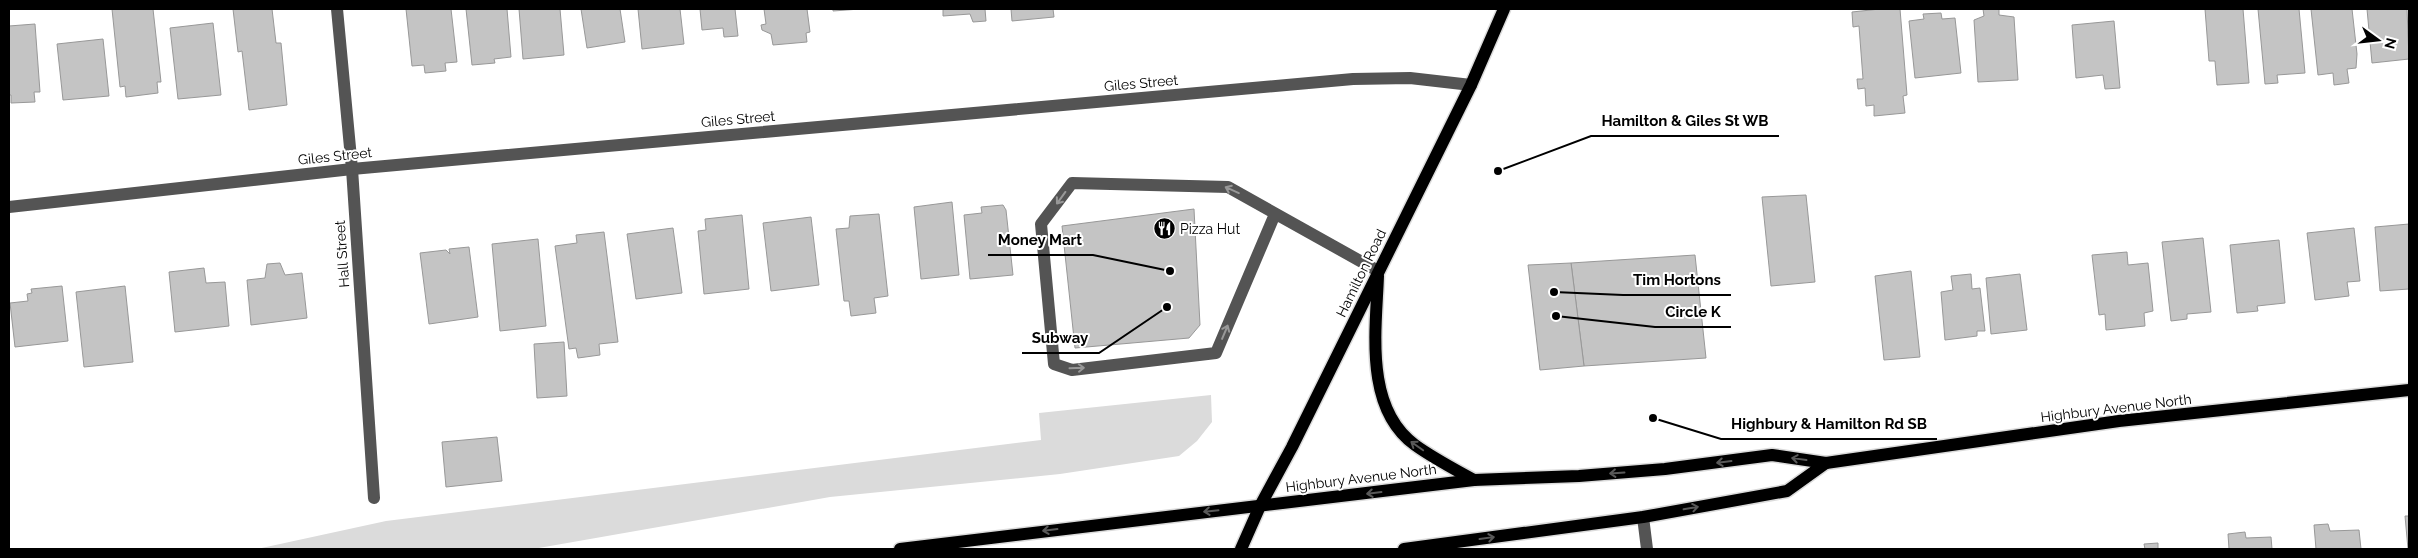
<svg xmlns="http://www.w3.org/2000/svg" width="2418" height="558" font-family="Raleway,sans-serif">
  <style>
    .green { fill: #dbdbdb }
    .building { fill: #c4c4c4; stroke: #989898 }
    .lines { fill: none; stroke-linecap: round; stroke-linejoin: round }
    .major-casing { stroke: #dbdbdb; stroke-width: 15 }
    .minor { stroke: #545454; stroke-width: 12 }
    .major { stroke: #000; stroke-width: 12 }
    .oneway { stroke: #989898 }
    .oneway2 { stroke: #595959 }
    .labels { text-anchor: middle; stroke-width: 4; stroke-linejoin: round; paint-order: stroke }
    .street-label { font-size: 14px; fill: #000; stroke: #fff }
    .poi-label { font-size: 14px; fill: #000; stroke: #fff; text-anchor: start }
    .leader { fill: none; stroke: #000; stroke-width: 2 }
    .callout-dot { fill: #000; stroke: #fff; stroke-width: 2 }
    .callout-label { font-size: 15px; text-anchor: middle; font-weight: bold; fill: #000; stroke: #fff; stroke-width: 4; stroke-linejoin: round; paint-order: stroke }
  </style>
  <rect width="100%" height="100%" fill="#fff"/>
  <!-- green -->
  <polygon class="green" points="1211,395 1212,422 1197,441 1179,456 1060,474 830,497 533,549 257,549 386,521 1041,440 1039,413"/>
  <!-- building -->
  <g class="building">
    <polygon points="112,9 153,9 161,82 157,82 158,93 126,97 125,86 120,87"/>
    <polygon points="233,9 272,9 276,43 281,43 287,105 249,110 242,51 238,52"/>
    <polygon points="406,9 451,9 457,62 445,63 446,71 425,73 424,65 412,66"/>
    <polygon points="466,9 507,9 511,57 494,59 495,63 472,65"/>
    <polygon points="519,9 560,9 564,55 523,59"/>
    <polygon points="581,9 620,9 625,42 587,48"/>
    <polygon points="638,9 680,9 684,44 642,49"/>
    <polygon points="700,9 735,9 738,36 724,37 723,28 702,30"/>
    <polygon points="764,9 807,9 810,32 806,33 807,42 773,45 771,34 762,30 761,25 766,24"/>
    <polygon points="833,9 860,9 833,11"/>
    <polygon points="943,9 985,9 986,21 973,22 970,14 943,16"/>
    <polygon points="1011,9 1053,9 1054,17 1012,21"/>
    <polygon points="1880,9 1900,9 1907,95 1903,96 1905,113 1874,116 1874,105 1866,106 1865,88 1858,89 1857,79 1863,79 1859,26 1853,27 1852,12"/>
    <polygon points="1983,9 1999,9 1999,15 2014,17 2018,80 1978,82 1974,20 1984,16"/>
    <polygon points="2205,9 2243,9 2249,83 2217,85 2215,61 2209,61"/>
    <polygon points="2258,9 2299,9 2305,73 2277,75 2278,83 2265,84"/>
    <polygon points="2311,9 2352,9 2357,54 2356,68 2347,69 2349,83 2334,85 2333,73 2318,75"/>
    <polygon points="2367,9 2407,9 2409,59 2372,63"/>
    <polygon points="1941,13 1942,19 1955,18 1961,73 1915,78 1909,21 1924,19 1923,14"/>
    <polygon points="2114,21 2120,88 2105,89 2103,75 2076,78 2072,25"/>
    <polygon points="213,23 221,95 178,99 170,28"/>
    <polygon points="35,24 40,92 34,92 35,102 11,103 11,95 9,95 9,26"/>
    <polygon points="103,39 109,96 63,100 57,44"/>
    <polygon points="1806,195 1815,282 1771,286 1762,197"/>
    <polygon points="952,202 959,275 921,279 914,207"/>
    <polygon points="1003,205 1006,210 1013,275 970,279 964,215 982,213 981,207"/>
    <polygon points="1194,209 1200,325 1189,338 1075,348 1062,226"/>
    <polygon points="879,214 888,296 874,298 876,313 851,316 849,301 844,301 836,229 849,228 850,216"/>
    <polygon points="742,215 749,289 704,294 698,231 706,230 705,219"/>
    <polygon points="811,217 819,285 771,291 763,223"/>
    <polygon points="2409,224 2409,289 2380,291 2375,227"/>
    <polygon points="673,228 682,293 636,299 627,234"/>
    <polygon points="2354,228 2360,281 2347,282 2349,296 2315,300 2307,233"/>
    <polygon points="604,232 618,342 599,344 600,355 578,358 576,348 569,349 555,246 577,243 576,235"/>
    <polygon points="2203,238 2211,312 2187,314 2187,319 2171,321 2162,242"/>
    <polygon points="538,239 546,326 500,331 492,244"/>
    <polygon points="2279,240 2285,303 2257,306 2258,311 2237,313 2230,245"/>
    <polygon points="469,247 478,317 429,324 420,253 446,250 450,254 449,249"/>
    <polygon points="2127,252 2128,265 2148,263 2153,311 2144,313 2145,326 2106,330 2105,314 2099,315 2092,255"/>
    <polygon points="1695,255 1706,358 1584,366 1571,263"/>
    <polygon points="280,263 285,275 302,273 307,318 251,325 247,280 265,278 267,264"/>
    <polygon points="1571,263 1584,366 1540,370 1528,265"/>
    <polygon points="204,268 206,283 225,282 229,326 175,332 169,272"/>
    <polygon points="1911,271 1920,357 1884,360 1875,276"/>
    <polygon points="1971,274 1972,289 1980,288 1985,331 1977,331 1977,336 1945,340 1941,292 1953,290 1951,276"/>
    <polygon points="2020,274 2027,330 1991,334 1986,278"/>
    <polygon points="62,286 68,341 15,347 10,303 28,301 27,294 32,293 31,289"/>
    <polygon points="125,286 133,362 84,367 76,292"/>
    <polygon points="564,342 567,396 537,398 534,344"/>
    <polygon points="497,437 502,481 446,487 442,442"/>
    <polygon points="2405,516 2409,516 2409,549 2408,549"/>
    <polygon points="2328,524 2330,531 2359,530 2361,549 2316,549 2314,525"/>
    <polygon points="2245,532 2246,538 2271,537 2272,549 2229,549 2228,534"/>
    <polygon points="2158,543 2158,549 2140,549 2145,549 2144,544"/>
  </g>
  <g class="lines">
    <defs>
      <g id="major">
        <path d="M1378,276C1376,330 1364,408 1415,445C1433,458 1454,469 1474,480"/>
        <polyline points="900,549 1474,480 1579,476 1665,469 1772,455 1826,463 2119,421 2409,390"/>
        <polyline points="1241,549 1260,506 1292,447 1471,85 1504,9"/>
        <polyline points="1404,549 1643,517 1787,491 1826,463"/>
      </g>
    </defs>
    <!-- major casing -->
    <use href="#major" class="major-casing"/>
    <!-- minor -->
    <g class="minor">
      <polyline points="337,9 352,169 374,498"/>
      <polyline points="9,207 352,169 1353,79 1410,78 1471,85"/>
      <polyline points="1275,214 1216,353 1072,370 1054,364 1041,224 1072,183 1228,187 1378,271"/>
      <polyline points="1643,517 1647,549"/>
    </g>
    <!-- major -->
    <use href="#major" class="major"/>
  </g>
  <!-- one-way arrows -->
  <defs><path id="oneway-shaft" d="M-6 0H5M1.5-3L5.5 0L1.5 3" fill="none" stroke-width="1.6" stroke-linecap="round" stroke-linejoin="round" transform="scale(1.25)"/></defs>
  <g class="oneway">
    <use href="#oneway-shaft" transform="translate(1232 190) rotate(-156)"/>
    <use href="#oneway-shaft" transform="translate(1061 198) rotate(126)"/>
    <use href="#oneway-shaft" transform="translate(1225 332) rotate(-67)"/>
    <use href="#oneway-shaft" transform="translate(1077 368) rotate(-2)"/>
  </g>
  <g class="oneway2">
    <use href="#oneway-shaft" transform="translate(1417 446) rotate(-145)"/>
    <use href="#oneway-shaft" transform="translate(1799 459) rotate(-172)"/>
    <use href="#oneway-shaft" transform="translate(1724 462) rotate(173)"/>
    <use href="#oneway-shaft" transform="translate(1617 473) rotate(176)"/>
    <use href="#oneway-shaft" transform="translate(1374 493) rotate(173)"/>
    <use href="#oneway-shaft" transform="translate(1691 508) rotate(-10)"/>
    <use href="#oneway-shaft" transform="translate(1211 511) rotate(174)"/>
    <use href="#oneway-shaft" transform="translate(1050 530) rotate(173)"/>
    <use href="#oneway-shaft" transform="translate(1487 538) rotate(-8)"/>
  </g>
  <!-- icons -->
  <defs>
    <symbol id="restaurant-disc" viewBox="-11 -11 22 22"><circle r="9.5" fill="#000" stroke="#fff"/><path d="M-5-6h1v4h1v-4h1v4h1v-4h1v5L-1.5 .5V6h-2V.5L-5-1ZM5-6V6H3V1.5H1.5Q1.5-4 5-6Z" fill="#fff"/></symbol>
  </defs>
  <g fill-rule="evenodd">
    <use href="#restaurant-disc" x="1152" y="216" width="25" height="25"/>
  </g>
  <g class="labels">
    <!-- street labels -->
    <g class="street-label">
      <text transform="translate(1141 83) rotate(-5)" y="5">Giles Street</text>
      <text transform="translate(738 119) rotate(-5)" y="5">Giles Street</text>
      <text transform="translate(335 156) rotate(-6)" y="5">Giles Street</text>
      <text transform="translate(342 254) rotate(-94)" y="5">Hall Street</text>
      <text transform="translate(1361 273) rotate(-64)" y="5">Hamilton Road</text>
      <text transform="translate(2116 408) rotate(-7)" y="5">Highbury Avenue North</text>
      <text transform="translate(1361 478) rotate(-7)" y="5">Highbury Avenue North</text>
    </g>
    <!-- poi labels -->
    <g class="poi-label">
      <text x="1180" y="234">Pizza Hut</text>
    </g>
  </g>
  <!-- callouts -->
  <path class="leader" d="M1498 171L1591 136H1779M1170 271L1093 255H988M1554 292L1623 295H1731M1556 316L1655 327H1731M1167 307L1099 353H1022M1653 418L1721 439H1937"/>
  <g class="callout-dot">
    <circle cx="1498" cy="171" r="5"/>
    <circle cx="1170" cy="271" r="5"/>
    <circle cx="1554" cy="292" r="5"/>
    <circle cx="1556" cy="316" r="5"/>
    <circle cx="1167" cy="307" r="5"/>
    <circle cx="1653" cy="418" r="5"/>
  </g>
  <g class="callout-label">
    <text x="1685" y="126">Hamilton &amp; Giles St WB</text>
    <text x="1040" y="245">Money Mart</text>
    <text x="1677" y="285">Tim Hortons</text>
    <text x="1693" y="317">Circle K</text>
    <text x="1060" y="343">Subway</text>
    <text x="1829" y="429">Highbury &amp; Hamilton Rd SB</text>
  </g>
  <!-- border -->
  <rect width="2418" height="558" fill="none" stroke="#000000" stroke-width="20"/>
  <!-- north arrow -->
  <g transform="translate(2378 40) rotate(105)" stroke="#ffffff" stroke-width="4" paint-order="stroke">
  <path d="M0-4L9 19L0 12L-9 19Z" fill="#000000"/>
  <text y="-8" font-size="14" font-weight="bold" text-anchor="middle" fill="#000000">N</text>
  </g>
</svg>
